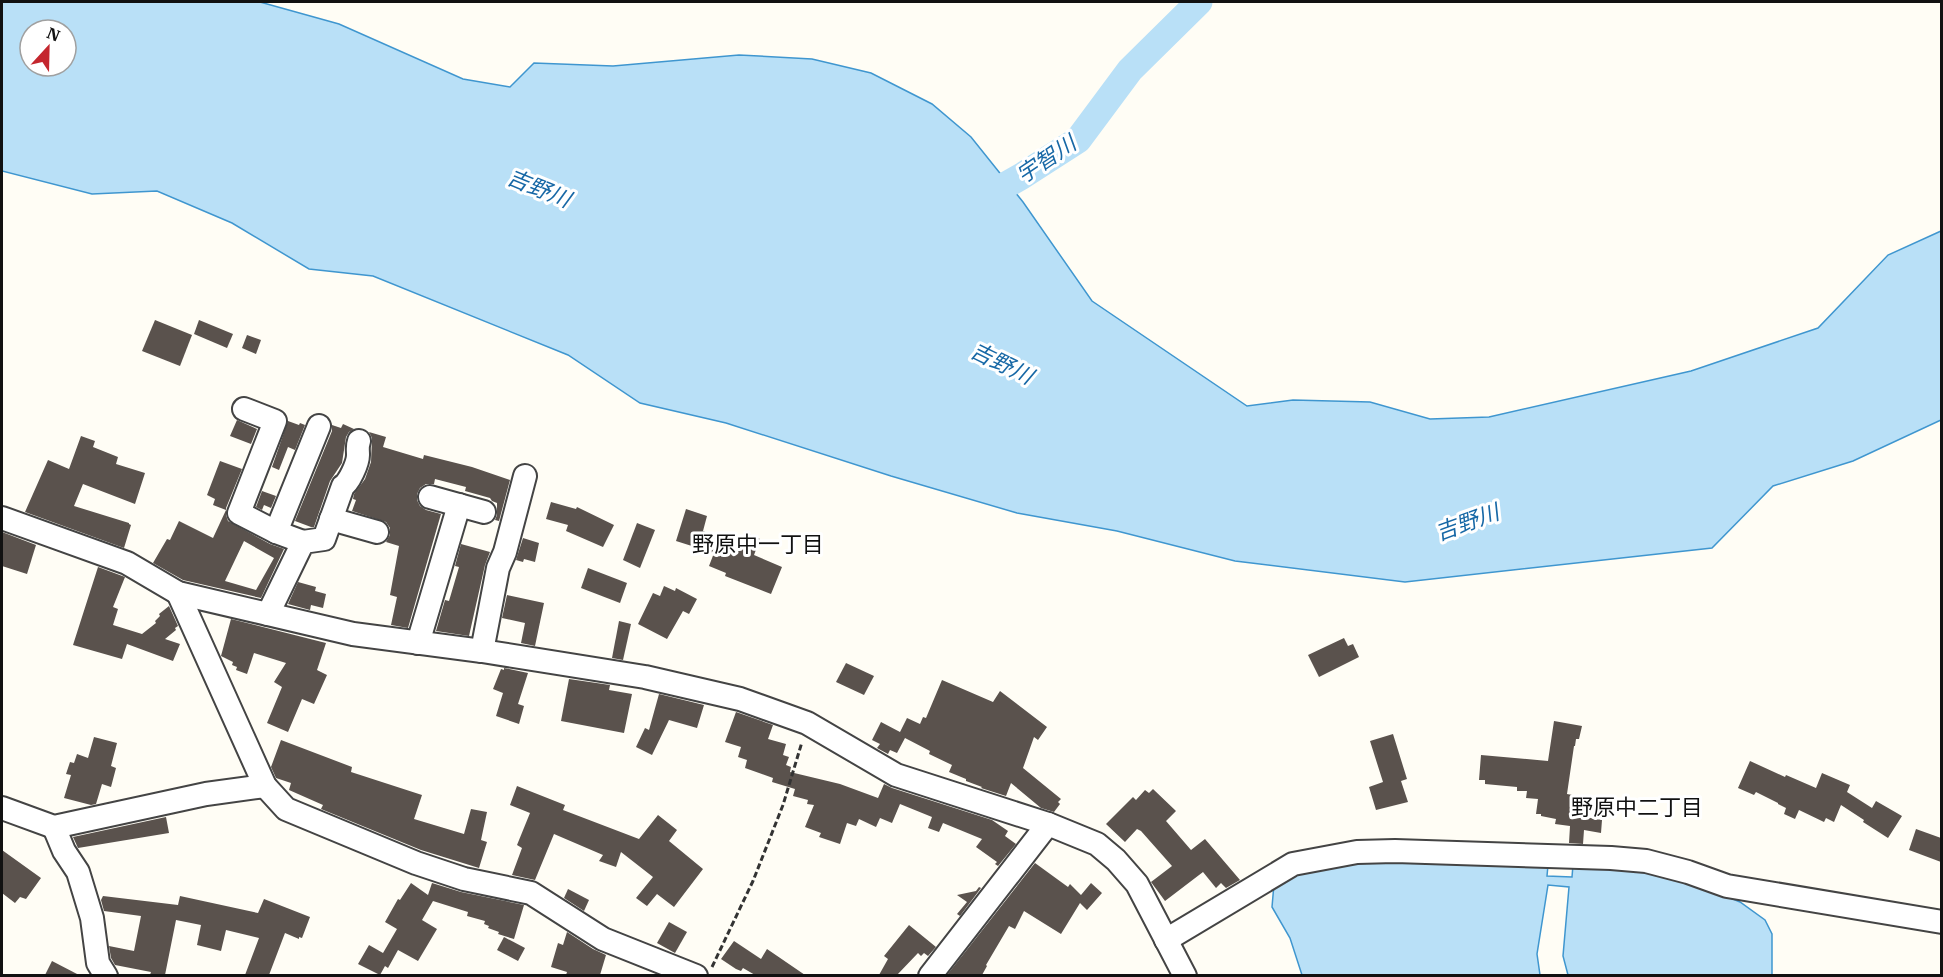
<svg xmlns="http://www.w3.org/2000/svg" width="1943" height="977" font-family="'IBM Plex Serif','Noto Sans JP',serif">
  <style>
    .water { fill: #b9e0f7; stroke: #3f96cf; stroke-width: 1.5; fill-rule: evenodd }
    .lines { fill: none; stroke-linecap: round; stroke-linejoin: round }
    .river { stroke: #b9e0f7; stroke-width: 27 }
    .building { fill: #5a524d; fill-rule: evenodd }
    .minor-casing { stroke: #444; stroke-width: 26 }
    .path { stroke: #333; stroke-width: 3; stroke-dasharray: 6 3; stroke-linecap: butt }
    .minor { stroke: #fff; stroke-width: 22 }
    .labels { text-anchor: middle; stroke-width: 6; stroke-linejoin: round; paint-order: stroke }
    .water-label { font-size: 22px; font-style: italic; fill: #1768a6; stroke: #fff }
    .neighbourhood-label { font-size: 22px; fill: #111; stroke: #fff }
  </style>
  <rect width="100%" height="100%" fill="#fffdf5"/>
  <!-- water -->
  <g class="water">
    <path d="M2,2H260L339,24L463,79L510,87L534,63L613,66L739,55L812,59L871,73L932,104L971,137L1023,202L1092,301L1247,406L1293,400L1370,402L1430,419L1489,417L1691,371L1818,328L1888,255L1941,231V420L1853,461L1773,486L1712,548L1405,582L1235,561L1117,531L1017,513L891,476L726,423L640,403L568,355L373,276L309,269L232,223L157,191L92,194L2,171ZM30,30H66V66H30Z"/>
    <polygon points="1367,859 1548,865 1547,876 1572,877 1573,865 1624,867 1688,880 1740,902 1765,920 1772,934 1772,975 1568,975 1563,956 1569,887 1548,885 1537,954 1540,975 1302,975 1290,938 1272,907 1274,884 1285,875"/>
  </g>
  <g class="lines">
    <!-- river -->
    <polyline class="river" points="976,202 1022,176 1078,140 1130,70 1199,2"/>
  </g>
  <!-- building -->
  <g class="building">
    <polygon points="155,320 192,335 180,366 142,351"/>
    <polygon points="199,320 233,334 227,348 194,334"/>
    <polygon points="247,335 261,340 256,354 242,348"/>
    <polygon points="237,420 257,429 251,444 230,436"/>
    <polygon points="288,421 299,425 300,423 305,425 295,450 288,447 279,470 272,467"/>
    <polygon points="343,424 354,429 349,432 346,437 342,463 330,481 314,527 311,527 295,521 332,431 332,425 341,428"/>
    <polygon points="369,432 386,437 383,447 423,459 424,455 472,467 510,480 499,521 495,520 497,515 497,503 492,501 490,498 465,491 466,487 435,479 434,484 426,484 420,488 417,494 417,500 420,506 426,510 441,514 408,628 391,625 397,597 390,595 399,546 386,542 390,535 390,528 386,522 352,511 356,500 353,499 354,494 365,479 371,462 372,438"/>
    <polygon points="81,436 95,441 93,447 118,457 116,464 145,473 135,504 83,484 74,506 129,523 129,524 131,525 124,548 25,512 48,460 69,469"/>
    <path d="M220,461L242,469L226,508V515L228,521L270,544L284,549L261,598L183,580L153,563L167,539L170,540L179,521L213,538L226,510L213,505L215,499L207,495ZM244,541L274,558L256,590L225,581Z"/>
    <polygon points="262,491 276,496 271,508 264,505 262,510 256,507"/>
    <polygon points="551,502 576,509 577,507 614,525 603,547 566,531 568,525 546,519"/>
    <polygon points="686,509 707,516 703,531 742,547 747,533 760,539 754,555 782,567 771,594 725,576 726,573 709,566 714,553 676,541"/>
    <polygon points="637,523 655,530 640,568 623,560"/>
    <polygon points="2,532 36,545 27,574 2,566"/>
    <polygon points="523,538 539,543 535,562 524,559 523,562 516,560"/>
    <polygon points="461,544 490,552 485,565 469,636 436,631 445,600 449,601 459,567 455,566"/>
    <polygon points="98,567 125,577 113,607 118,609 113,625 142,634 156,623 155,621 160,616 159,614 169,606 178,626 175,628 176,630 165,639 180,644 173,661 127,644 122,659 73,645"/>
    <polygon points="588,568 627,583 620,603 581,588"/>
    <polygon points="298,582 316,587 315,591 326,594 323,608 311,605 310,610 288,604"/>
    <polygon points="664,586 675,591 676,588 697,599 689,614 683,611 667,639 638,624 653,593 660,596"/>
    <polygon points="507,595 544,603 535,646 521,643 525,623 502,618"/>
    <polygon points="231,619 326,643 317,670 327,675 314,704 302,699 288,732 267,723 282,687 274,682 286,663 254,653 247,674 236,670 237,667 232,665 233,662 221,656"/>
    <polygon points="619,621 631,624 623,660 612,658"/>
    <polygon points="1344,638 1348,646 1353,644 1359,657 1319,677 1308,655"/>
    <polygon points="846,663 874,676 864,695 836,682"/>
    <polygon points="504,668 528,673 518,704 524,706 519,724 496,716 503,693 493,689 501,669 504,670"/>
    <polygon points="569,679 610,685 609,690 632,694 624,733 561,721"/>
    <polygon points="942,680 993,702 1000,691 1047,727 1038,740 1034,737 1023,768 1061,799 1058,802 1060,804 1054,812 1041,808 1011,783 1006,796 981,788 982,787 966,781 966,779 949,772 952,765 929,754 930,751 905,738 897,753 890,750 888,754 877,748 880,744 872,740 881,722 900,732 907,718 920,724 923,717 926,718"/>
    <polygon points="659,694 704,705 697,728 669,720 652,755 636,747 645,728 649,730"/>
    <polygon points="736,712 773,725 768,739 786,744 783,755 789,757 786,765 791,767 790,772 840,784 878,798 884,784 892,788 992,820 1008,831 1005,836 1016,844 998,866 995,864 997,862 976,847 982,839 943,823 939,832 928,828 932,817 900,804 892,823 880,818 876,827 859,819 856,826 847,823 840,844 819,837 821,833 805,827 814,805 807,804 808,800 793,796 795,789 772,782 773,778 745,768 747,760 738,757 741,747 725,742"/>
    <polygon points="1554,721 1582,726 1579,739 1576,739 1575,746 1574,746 1567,794 1583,797 1581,807 1586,808 1585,817 1602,820 1601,833 1584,830 1583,844 1569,843 1570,826 1555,824 1556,819 1541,816 1541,814 1536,814 1538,799 1526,798 1527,791 1517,791 1517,787 1485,784 1485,780 1479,780 1481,755 1548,761"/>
    <polygon points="1393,734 1407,779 1401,781 1408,802 1376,810 1369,787 1383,782 1370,741"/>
    <polygon points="94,737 117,743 111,766 116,768 111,787 102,784 96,804 91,805 64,798 71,775 66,774 70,762 74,763 77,754 88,758"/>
    <polygon points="281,740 352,767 351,772 422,795 414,819 464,834 471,809 487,812 481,840 487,842 479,868 421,850 321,809 323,805 289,790 291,783 276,778 271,767"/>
    <polygon points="1750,761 1785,777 1786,775 1816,788 1822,773 1850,785 1847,792 1872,808 1876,801 1902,816 1888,838 1863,822 1864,820 1841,805 1834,822 1826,818 1824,822 1799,810 1795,819 1784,814 1786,808 1778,804 1778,803 1756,792 1754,795 1738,788"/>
    <polygon points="517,786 565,805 563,810 639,839 658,815 677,830 669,841 703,869 674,907 657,894 647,906 636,898 653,877 621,852 616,867 599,861 603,855 554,834 535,880 512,875 522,848 517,845 530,813 510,805"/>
    <polygon points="1153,789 1176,811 1166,821 1191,850 1205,839 1240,880 1226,888 1221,883 1216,888 1203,872 1165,901 1151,882 1172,866 1141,831 1137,829 1125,842 1106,824 1133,797 1136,800 1145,790 1149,793"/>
    <polygon points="166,817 169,833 78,848 73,837"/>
    <polygon points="1916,829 1941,838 1941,862 1909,850"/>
    <polygon points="2,850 41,878 26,899 20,897 15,903 2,893"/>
    <polygon points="1035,863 1068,887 1070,884 1081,895 1091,883 1102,893 1087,910 1080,903 1061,934 1024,911 1015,929 1009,926 986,965 987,966 982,975 947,975"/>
    <polygon points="411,883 428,895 432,883 461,892 524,905 514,939 498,934 499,932 488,928 489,926 484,924 485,921 467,916 468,912 433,901 422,920 437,929 418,961 398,950 388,968 385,966 380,975 358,964 369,945 383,953 397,929 385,922 398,899 400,900"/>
    <polygon points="979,887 981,888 960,916 957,914 967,902 957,895 976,891"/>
    <polygon points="568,889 589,900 584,911 564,898"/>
    <polygon points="103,896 178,905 180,896 258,913 264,899 310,917 302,938 299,937 299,939 285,933 269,975 245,975 259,938 226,930 221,951 197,945 201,925 176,920 165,975 150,975 151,972 115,965 111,958 109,946 134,951 141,916 104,911 101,900"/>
    <polygon points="669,922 687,932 675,953 657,943"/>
    <polygon points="909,925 936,947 928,956 924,953 921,956 918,953 897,975 879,975 888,959 884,956"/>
    <polygon points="567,932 593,949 606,955 600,975 566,975 567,972 551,967 558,943 563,945"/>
    <polygon points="504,937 525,948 518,961 497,950"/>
    <polygon points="734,941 761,959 767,949 805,975 755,975 743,968 741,971 736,969 721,959"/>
    <polygon points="52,961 79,975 45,975"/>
  </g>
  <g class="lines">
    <defs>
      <g id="minor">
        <polyline points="244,409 275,421 239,513 276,532 303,542"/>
        <polyline points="430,497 484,512"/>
        <polyline points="2,518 127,563 178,593 353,634 482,651 645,677 740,699 807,723 896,775 1048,824 1097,844 1116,860 1137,884 1185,976"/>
        <polyline points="331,519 377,532"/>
        <polyline points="276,532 319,426"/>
        <polyline points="178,593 265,786 286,809 416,863 464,879 531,893 603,939 696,976"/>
        <path d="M268,614L303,542L324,539L343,486C349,483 358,463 358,455C358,449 357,447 359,441"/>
        <polyline points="418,643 459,505"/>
        <polyline points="482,651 498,568 505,552 525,476"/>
        <polyline points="2,808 54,827 206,794 265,786"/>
        <polyline points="54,827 64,851 78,872 92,918 98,963 106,976"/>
        <polyline points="1166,940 1293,864 1357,852 1395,851 1611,858 1646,861 1688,872 1727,886 1942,922"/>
        <polyline points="930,976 1048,824"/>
      </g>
    </defs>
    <!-- minor casing -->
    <use href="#minor" class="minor-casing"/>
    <!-- path -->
    <polyline class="path" points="712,967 753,881 783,805 802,742"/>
    <!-- minor -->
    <use href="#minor" class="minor"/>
  </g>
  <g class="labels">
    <!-- water labels -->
    <g class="water-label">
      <text transform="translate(1046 159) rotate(-34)" y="8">宇智川</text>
      <text transform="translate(539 188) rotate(22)" y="8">吉野川</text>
      <text transform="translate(1002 363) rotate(26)" y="8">吉野川</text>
      <text transform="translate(1467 522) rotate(-20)" y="8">吉野川</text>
    </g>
    <!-- neighbourhood labels -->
    <g class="neighbourhood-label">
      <text x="758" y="552">野原中一丁目</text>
      <text x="1637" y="815">野原中二丁目</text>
    </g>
  </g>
  <!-- border -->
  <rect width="1943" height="977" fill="none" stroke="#111111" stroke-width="6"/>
  <!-- north arrow -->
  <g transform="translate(48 48) rotate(22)"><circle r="28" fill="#ffffff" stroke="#a0a0a0" stroke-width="1.5"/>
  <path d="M0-4.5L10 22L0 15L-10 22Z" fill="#c4262e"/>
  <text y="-9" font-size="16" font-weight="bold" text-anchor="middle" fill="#111111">N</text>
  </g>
</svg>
